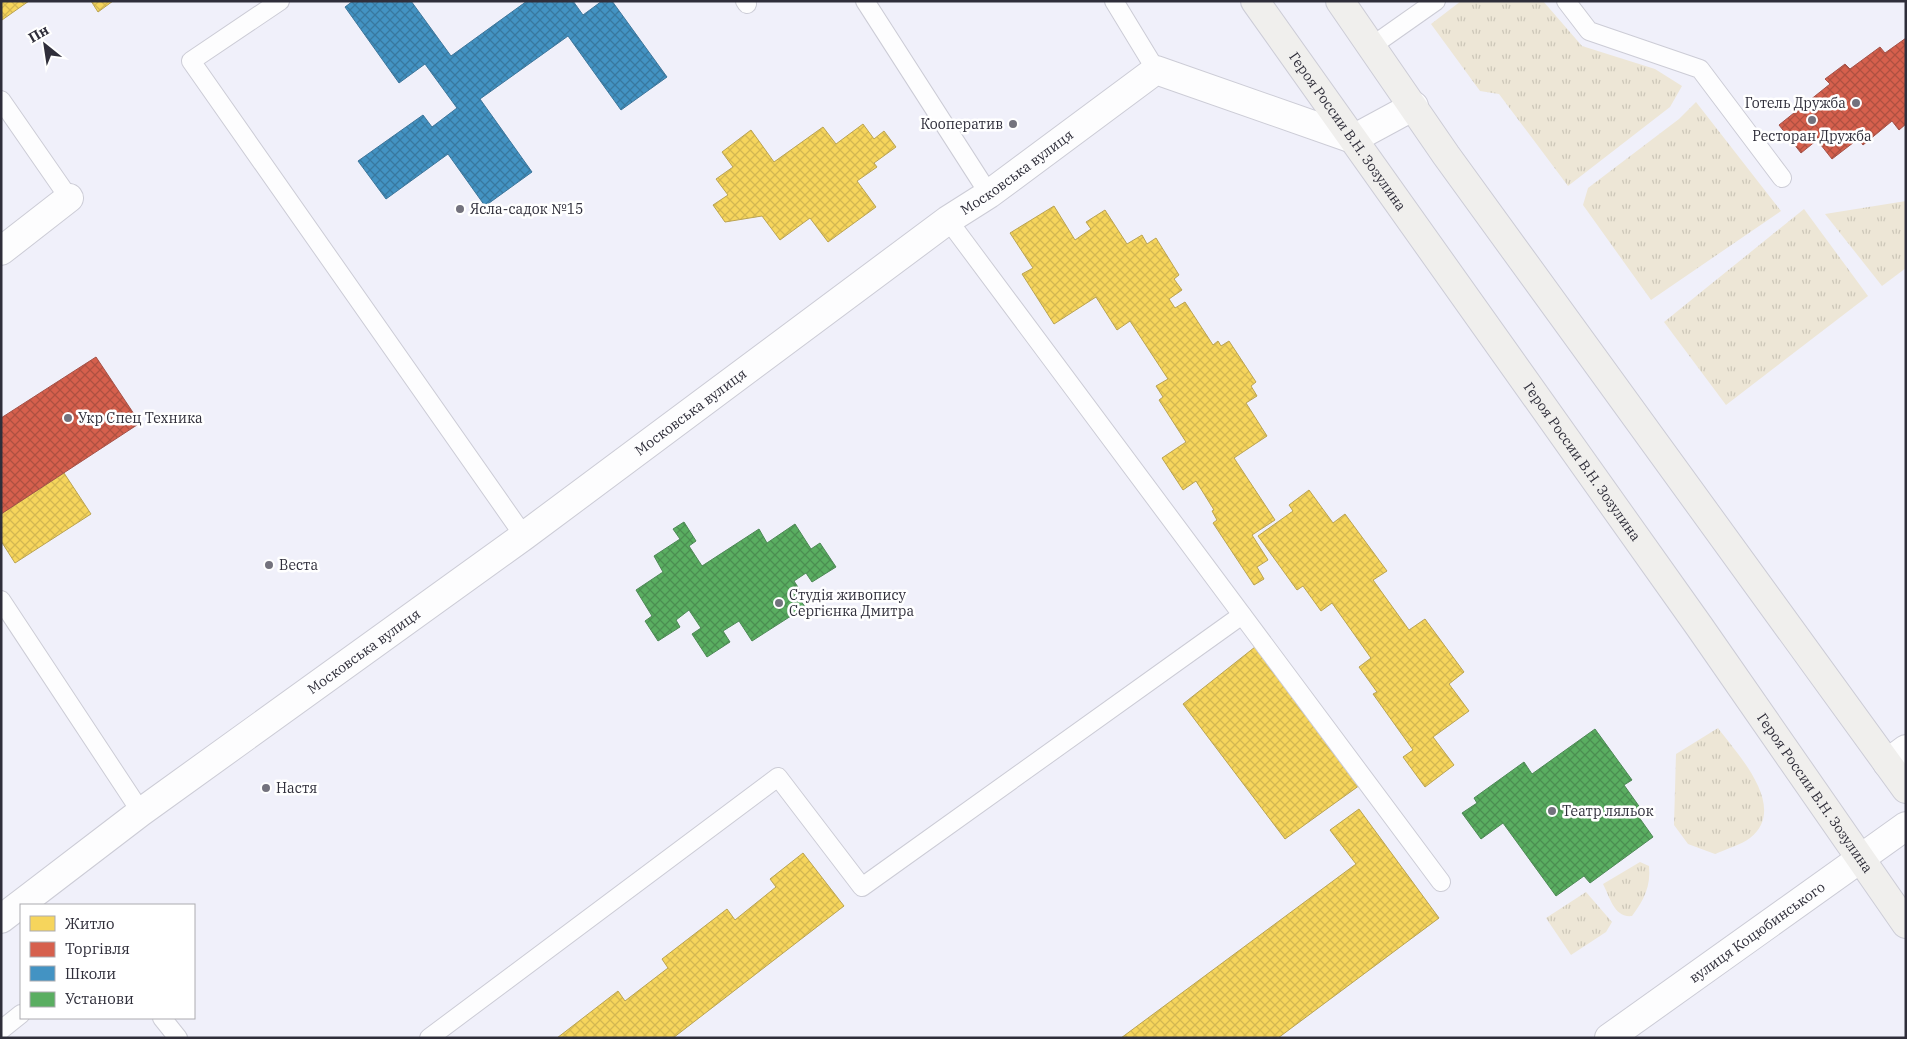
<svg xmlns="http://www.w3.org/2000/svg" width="1907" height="1039" font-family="'IBM Plex Serif',serif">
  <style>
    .grass { fill: url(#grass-tufts) }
    .homes { fill: url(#homes-cross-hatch); stroke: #baa352 }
    .shops { fill: url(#shops-cross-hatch); stroke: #a45147 }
    .schools { fill: url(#schools-cross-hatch); stroke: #3d759a }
    .public { fill: url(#public-cross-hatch); stroke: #4d8855 }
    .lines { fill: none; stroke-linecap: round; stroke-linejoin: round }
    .service-casing { stroke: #ccccd6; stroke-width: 20 }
    .minor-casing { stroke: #ccccd6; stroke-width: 30 }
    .tertiary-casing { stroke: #ccccd6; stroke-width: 30 }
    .secondary-casing { stroke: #ccccd6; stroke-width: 30 }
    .service { stroke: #fdfdfe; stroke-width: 18 }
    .minor { stroke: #fdfdfe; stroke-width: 28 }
    .tertiary { stroke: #fdfdfe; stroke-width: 28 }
    .secondary { stroke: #f0efed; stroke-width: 28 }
    .poi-dot { fill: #73727d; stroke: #fff; stroke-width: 2 }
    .labels { text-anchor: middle; stroke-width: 5; stroke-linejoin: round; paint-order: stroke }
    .poi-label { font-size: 14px; fill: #2f2e3a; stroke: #fff; text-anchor: start }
    .street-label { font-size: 14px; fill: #2f2e3a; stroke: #fff }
  </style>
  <defs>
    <pattern id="grass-tufts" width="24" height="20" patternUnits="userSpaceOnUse" patternTransform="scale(1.25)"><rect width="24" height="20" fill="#ede6d6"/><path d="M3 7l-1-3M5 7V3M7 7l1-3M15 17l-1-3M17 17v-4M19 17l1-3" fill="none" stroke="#ccc6b8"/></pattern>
    <pattern id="homes-cross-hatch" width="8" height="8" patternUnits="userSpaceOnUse" patternTransform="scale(1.25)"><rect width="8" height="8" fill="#f6d55c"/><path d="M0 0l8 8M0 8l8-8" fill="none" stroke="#d3b751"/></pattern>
    <pattern id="shops-cross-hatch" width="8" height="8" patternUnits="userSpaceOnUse" patternTransform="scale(1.25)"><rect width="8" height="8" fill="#d6604d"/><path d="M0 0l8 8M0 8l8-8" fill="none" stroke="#ae5041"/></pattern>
    <pattern id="schools-cross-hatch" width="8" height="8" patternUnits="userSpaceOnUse" patternTransform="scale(1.25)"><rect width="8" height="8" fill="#4393c3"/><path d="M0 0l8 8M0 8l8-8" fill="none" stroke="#38789f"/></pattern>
    <pattern id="public-cross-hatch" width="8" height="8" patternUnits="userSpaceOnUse" patternTransform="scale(1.25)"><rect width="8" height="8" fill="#5aae61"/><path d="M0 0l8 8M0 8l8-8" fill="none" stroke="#4b8e51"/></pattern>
  </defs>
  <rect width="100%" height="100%" fill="#f0f0fa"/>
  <!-- grass -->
  <g class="grass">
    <polygon points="1461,1 1543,1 1582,46 1655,69 1682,86 1670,107 1568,186 1499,94 1480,91 1431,24"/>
    <polygon points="1696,102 1781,211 1651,300 1583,205 1588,188 1679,119"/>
    <polygon points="1906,201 1906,268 1882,286 1825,214"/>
    <polygon points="1804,209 1868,296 1726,405 1664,322"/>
    <path d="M1718,728C1737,754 1789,807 1750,838C1741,845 1726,849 1715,854L1688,844L1674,825L1676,754Z"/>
    <path d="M1640,862L1649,866C1651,886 1644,900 1632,916C1614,918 1610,897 1603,884Z"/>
    <polygon points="1586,892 1612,922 1606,932 1571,955 1546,918"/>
  </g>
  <!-- homes -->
  <g class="homes">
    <polygon points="1,1 29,1 2,20"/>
    <polygon points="91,1 113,1 98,12"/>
    <polygon points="863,124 874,139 884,131 896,147 874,163 877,167 857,181 876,207 828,242 810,218 780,240 762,216 725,222 713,205 728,195 716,179 733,167 722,152 751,130 774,162 823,127 836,144"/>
    <polygon points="1054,206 1075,240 1091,229 1086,222 1105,210 1127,244 1142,235 1147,244 1156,238 1179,275 1174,279 1182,290 1169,299 1175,308 1185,302 1213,345 1218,341 1221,346 1229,341 1256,382 1251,386 1257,396 1246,403 1267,436 1234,458 1275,520 1252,535 1268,560 1257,567 1264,579 1254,585 1213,523 1217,520 1212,511 1214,510 1196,481 1183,490 1162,458 1186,442 1159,400 1163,397 1156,386 1168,379 1130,321 1117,330 1096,297 1054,324 1022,274 1033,268 1010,233"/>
    <polygon points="64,473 91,514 15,563 1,541 1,514"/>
    <polygon points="1309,490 1333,523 1345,514 1387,571 1373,580 1409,630 1425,619 1464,672 1449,684 1469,711 1433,737 1454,765 1425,787 1403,757 1413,750 1373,694 1377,692 1359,667 1371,658 1332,603 1321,611 1303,586 1297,590 1258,536 1293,511 1289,505"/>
    <polygon points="1255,647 1360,785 1285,839 1183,704"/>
    <polygon points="1359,809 1439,918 1278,1038 1121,1038 1356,864 1330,830"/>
    <polygon points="803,853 844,906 673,1038 557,1038 618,991 625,1001 668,968 662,959 727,909 735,920 776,887 770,879"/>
  </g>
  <!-- shops -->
  <g class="shops">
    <polygon points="1906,38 1906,124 1899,130 1892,121 1863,145 1858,139 1832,159 1817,140 1801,153 1779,125 1830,84 1825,79 1845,64 1850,69 1880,47 1885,53"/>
    <polygon points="96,357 140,423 1,514 1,418"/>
  </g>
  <!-- schools -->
  <polygon class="schools" points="353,1 411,1 451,56 527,1 573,1 583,15 602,1 612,1 667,77 621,110 568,36 480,99 532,172 485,206 448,154 386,199 358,161 423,115 432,127 457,108 425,64 399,83 345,7"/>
  <!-- public -->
  <g class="public">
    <polygon points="684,522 696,541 689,546 702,566 759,529 767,543 795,524 811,549 820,543 836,567 812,582 806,573 794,581 803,595 799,598 805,607 752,641 739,621 723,631 730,642 707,657 692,634 701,628 689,610 676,620 680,627 658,641 645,621 652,616 636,590 663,572 654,556 680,539 673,529"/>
    <polygon points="1595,729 1632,780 1624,785 1641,809 1636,813 1653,837 1590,883 1584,876 1556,896 1503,823 1481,839 1462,813 1477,803 1474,798 1524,762 1532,774"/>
  </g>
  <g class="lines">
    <defs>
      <g id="service">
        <polyline points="280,1 191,61 524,536"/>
        <polyline points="745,1 747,4"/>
        <polyline points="865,1 989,194"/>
        <polyline points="1114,1 1156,70"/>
        <polyline points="1566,1 1589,31 1700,69 1782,178"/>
        <polyline points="1372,46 1436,1"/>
        <polyline points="1,100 69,198"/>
        <polyline points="948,220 1441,882"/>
        <polyline points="1,600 141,812"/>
        <polyline points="162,1018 178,1038"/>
        <polyline points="1,1030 21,1014"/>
        <polyline points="429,1038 778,777 862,887 1242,615"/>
      </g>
      <g id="minor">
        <polyline points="1,251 69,198"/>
        <path id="s1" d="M1,919L141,812L524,536L948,220L989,194L1156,70L1353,139L1414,106"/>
      </g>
      <g id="tertiary">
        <polyline points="1887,763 1906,749"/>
        <path id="s2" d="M1609,1038L1906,826"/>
      </g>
      <g id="secondary">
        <path id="s3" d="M1255,1L1699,626L1906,924"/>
        <polyline points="1340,1 1446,155 1906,789"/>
      </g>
    </defs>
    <!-- service casing -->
    <use href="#service" class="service-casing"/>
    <!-- minor casing -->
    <use href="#minor" class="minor-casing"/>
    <!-- tertiary casing -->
    <use href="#tertiary" class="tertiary-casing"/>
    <!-- secondary casing -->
    <use href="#secondary" class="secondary-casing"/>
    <!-- service -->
    <use href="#service" class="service"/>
    <!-- minor -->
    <use href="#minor" class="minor"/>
    <!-- tertiary -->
    <use href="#tertiary" class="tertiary"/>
    <!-- secondary -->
    <use href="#secondary" class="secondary"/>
  </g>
  <!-- markers -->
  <g class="poi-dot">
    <circle cx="1856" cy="103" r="5"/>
    <circle cx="1812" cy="120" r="5"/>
    <circle cx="1013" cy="124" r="5"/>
    <circle cx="460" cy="209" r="5"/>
    <circle cx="68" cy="418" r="5"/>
    <circle cx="269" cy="565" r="5"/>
    <circle cx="779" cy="603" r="5"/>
    <circle cx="266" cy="788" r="5"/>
    <circle cx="1552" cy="811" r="5"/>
  </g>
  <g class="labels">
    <!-- poi labels -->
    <g class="poi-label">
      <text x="1846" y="108" text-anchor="end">Готель Дружба</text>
      <text x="1003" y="129" text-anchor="end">Кооператив</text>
      <text x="1812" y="141" text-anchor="middle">Ресторан Дружба</text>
      <text x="470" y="214">Ясла-садок №15</text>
      <text x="78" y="423">Укр Спец Техника</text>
      <text x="279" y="570">Веста</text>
      <text x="789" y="600">Студія живопису<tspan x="789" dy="16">Сергієнка Дмитра</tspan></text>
      <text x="276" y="793">Настя</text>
      <text x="1562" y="816">Театр ляльок</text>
    </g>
    <!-- street labels -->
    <g class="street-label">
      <text dy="5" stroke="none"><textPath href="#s3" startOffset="160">Героя России В.Н. Зозулина</textPath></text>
      <text dy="5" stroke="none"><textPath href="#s1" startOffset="1261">Московська вулиця</textPath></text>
      <text dy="5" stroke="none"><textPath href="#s1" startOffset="856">Московська вулиця</textPath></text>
      <text dy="5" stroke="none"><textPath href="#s3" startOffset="565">Героя России В.Н. Зозулина</textPath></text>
      <text dy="5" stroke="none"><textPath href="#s1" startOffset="451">Московська вулиця</textPath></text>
      <text dy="5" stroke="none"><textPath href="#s3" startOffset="970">Героя России В.Н. Зозулина</textPath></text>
      <text dy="5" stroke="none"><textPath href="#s2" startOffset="182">вулиця Коцюбинського</textPath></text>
    </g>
  </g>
  <!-- border -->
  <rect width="1907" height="1039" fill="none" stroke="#2f2e3a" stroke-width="5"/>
  <!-- legend -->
  <rect x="20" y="904" width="175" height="115" fill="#ffffff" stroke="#acabb0"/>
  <rect x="30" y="916" width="25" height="15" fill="#f6d55c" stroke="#acabb0"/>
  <text x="65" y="929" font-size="15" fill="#2f2e3a">Житло</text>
  <rect x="30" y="942" width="25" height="15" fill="#d6604d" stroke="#acabb0"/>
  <text x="65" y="954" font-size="15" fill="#2f2e3a">Торгівля</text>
  <rect x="30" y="966" width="25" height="15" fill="#4393c3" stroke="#acabb0"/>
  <text x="65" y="979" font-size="15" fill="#2f2e3a">Школи</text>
  <rect x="30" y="992" width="25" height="15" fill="#5aae61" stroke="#acabb0"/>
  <text x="65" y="1004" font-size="15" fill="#2f2e3a">Установи</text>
  <!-- north arrow -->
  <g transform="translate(45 45) rotate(330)" stroke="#ffffff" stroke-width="4" paint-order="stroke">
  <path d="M0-4L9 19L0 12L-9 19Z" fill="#2f2e3a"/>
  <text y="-8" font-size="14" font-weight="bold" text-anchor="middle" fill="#2f2e3a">Пн</text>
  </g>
</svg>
